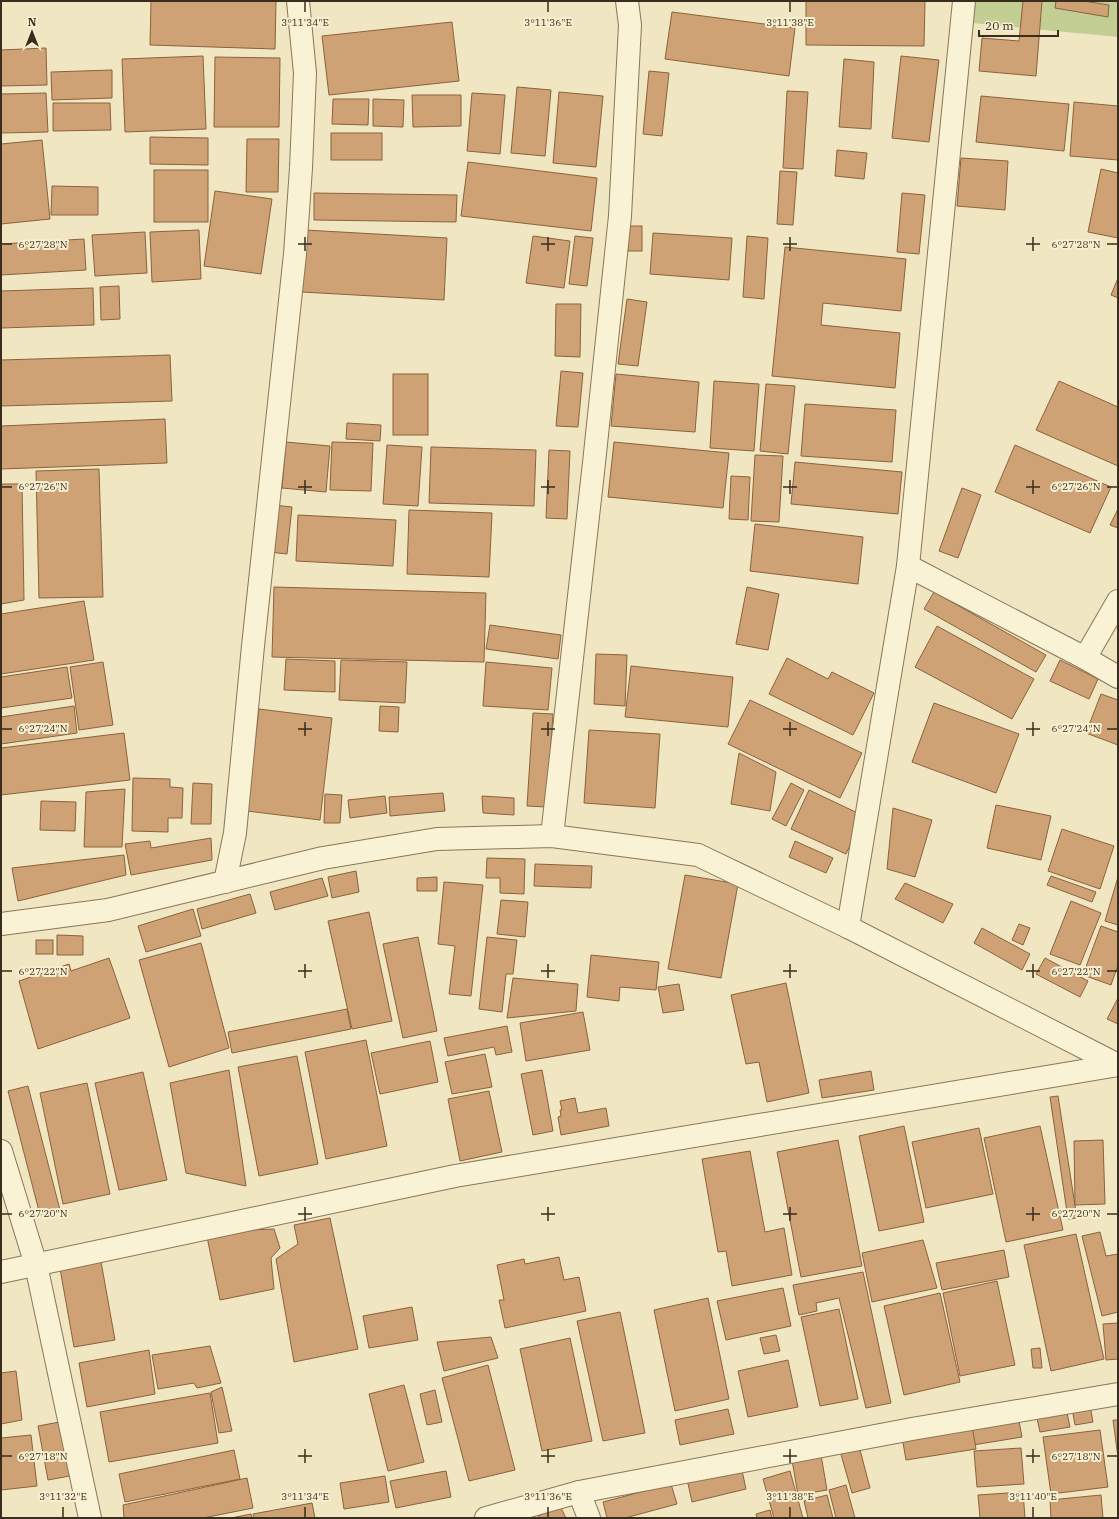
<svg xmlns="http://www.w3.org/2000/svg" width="1119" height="1519" font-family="'IBM Plex Serif',serif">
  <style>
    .green { fill: #c2ce94 }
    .building { fill: #cfa275; stroke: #8a623c }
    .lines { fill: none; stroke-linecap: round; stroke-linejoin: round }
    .minor-casing { stroke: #8a7758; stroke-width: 24 }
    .minor { stroke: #faf2d4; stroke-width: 22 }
    .ticks { fill: none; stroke: #392d1d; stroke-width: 1.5 }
    .ticks-label { font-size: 10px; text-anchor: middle; fill: #392d1d; stroke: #f7efd0; stroke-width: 4; stroke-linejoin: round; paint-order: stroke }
  </style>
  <rect width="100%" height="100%" fill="#f0e6c1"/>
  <!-- green -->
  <polygon class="green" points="968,1 1118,1 1118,37 972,23"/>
  <!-- building -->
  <g class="building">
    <polygon points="151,1 276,1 275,49 150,45"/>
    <polygon points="806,1 925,1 924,46 806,45"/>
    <polygon points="1023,1 1042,1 1036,76 979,71 982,38 1019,41"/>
    <polygon points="1056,1 1083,1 1109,5 1108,17 1055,8"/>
    <polygon points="672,12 795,28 789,76 665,59"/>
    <polygon points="452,22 459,81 329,95 322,36"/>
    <polygon points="46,48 47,85 1,86 1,50"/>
    <polygon points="203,56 206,129 125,132 122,59"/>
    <polygon points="901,56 939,60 929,142 892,138"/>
    <polygon points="215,57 280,58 279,127 214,127"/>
    <polygon points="844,59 874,62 871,129 839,127"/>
    <polygon points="112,70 112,98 52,100 51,72"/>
    <polygon points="649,71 669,73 662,136 643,134"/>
    <polygon points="517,87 551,90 545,156 511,153"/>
    <polygon points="787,91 808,92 803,169 783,168"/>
    <polygon points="559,92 603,96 596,167 553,163"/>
    <polygon points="46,93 48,132 1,133 1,94"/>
    <polygon points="472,93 505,95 500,154 467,151"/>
    <polygon points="412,95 461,95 461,126 413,127"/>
    <polygon points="981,96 1069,104 1064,151 976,142"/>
    <polygon points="333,99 369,99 368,125 332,124"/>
    <polygon points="373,99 404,100 403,127 373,126"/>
    <polygon points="1074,102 1118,106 1118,160 1070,156"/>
    <polygon points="53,103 110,103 111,130 53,131"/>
    <rect x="331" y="133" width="51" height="27"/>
    <polygon points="150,137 208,138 208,165 150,164"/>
    <polygon points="247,139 279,139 278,192 246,192"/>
    <polygon points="42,140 50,219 1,224 1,144"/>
    <polygon points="837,150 867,153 864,179 835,176"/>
    <polygon points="961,158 1008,161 1005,210 957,206"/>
    <polygon points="468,162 597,178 591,231 461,216"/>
    <polygon points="1101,169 1118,173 1118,238 1088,232"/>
    <rect x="154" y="170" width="54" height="52"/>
    <polygon points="780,171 797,172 793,225 777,224"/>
    <polygon points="52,186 98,187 98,215 51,215"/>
    <polygon points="215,191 272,199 261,274 204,266"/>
    <polygon points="314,193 457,195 456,222 314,220"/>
    <polygon points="902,193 925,195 919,254 897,252"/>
    <rect x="628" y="226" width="14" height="25"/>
    <polygon points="199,230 201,279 152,282 150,232"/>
    <polygon points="305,230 447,238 444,300 302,292"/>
    <polygon points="145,232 147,273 95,276 92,235"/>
    <polygon points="653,233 732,238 729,280 650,274"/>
    <polygon points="533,236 570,241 564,288 526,283"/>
    <polygon points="575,236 593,238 587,286 569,284"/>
    <polygon points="747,236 768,238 764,299 743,297"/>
    <polygon points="84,239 86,270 1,275 1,244"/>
    <polygon points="785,247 906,259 901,311 823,303 821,325 900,333 895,388 772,376"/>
    <polygon points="1118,278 1118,298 1111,295"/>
    <polygon points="119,286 120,319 101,320 100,287"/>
    <polygon points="93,288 94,325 1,328 1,291"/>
    <polygon points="627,299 647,302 638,366 618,364"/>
    <polygon points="556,304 581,304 580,357 555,356"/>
    <polygon points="170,355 172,401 1,406 1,360"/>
    <polygon points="561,371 583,373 578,427 556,426"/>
    <rect x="393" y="374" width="35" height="61"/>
    <polygon points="616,374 699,382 695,432 611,426"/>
    <polygon points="714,381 759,384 754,451 710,448"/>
    <polygon points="1059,381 1118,407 1118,466 1036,430"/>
    <polygon points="766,384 795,386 788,454 760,451"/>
    <polygon points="805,404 896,410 892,462 801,456"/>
    <polygon points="165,419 167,463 1,469 1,426"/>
    <polygon points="347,423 381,425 380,441 346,439"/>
    <polygon points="286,442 330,446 326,492 282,488"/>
    <polygon points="332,442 373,443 371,491 330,490"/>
    <polygon points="614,442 729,453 723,508 608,497"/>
    <polygon points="387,445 422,447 418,506 383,504"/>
    <polygon points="1015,445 1111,487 1090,533 995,492"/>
    <polygon points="431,447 536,450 534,506 429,503"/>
    <polygon points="549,450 570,451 567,519 546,518"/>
    <polygon points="755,455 783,456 779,522 751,521"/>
    <polygon points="795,462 902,472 898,514 791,504"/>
    <polygon points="99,469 103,597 39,598 36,471"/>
    <polygon points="731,476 750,477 748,520 729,519"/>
    <polygon points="1,484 22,484 24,600 1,604"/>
    <polygon points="962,488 981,495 958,558 939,551"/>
    <polygon points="273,505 292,507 287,554 269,552"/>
    <polygon points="1118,509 1118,528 1110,525"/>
    <polygon points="409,510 492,513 489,577 407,574"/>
    <polygon points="298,515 396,520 393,566 296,561"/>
    <polygon points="755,524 863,537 858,584 750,571"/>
    <polygon points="274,587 486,593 484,662 272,657"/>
    <polygon points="747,587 779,594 768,650 736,644"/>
    <polygon points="934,592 1046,655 1036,672 924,609"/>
    <polygon points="84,601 94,660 1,674 1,614"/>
    <polygon points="490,625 561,635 558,659 486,649"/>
    <polygon points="937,626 1034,679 1012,719 915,667"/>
    <polygon points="596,654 627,655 625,706 594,704"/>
    <polygon points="787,658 828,679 832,672 874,693 853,735 769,694"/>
    <polygon points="286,659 335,661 335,692 284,690"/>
    <polygon points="341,660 407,662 405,703 339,700"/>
    <polygon points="1060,660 1098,679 1089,699 1050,681"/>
    <polygon points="103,662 113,725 79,730 70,667"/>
    <polygon points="486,662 552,668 548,710 483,706"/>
    <polygon points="631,666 733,677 728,727 625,717"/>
    <polygon points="67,667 72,698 1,708 1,677"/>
    <polygon points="1101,694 1118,700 1118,745 1086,733"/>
    <polygon points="750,700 862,753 840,798 728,744"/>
    <polygon points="934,703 1019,734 996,793 912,762"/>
    <polygon points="74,706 77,733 1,744 1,717"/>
    <polygon points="380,706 399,707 398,732 379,731"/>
    <polygon points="259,709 332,718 320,820 247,811"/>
    <polygon points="533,713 553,714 547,807 527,806"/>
    <polygon points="589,730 660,734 655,808 584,803"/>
    <polygon points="124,733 130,780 1,795 1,748"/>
    <polygon points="739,753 776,772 770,811 731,804"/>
    <polygon points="133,778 170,779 170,787 183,788 182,818 168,818 168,832 132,831"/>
    <polygon points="193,783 212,784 211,824 191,824"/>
    <polygon points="791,783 804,790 786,826 772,819"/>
    <polygon points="125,789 122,847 84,847 86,792"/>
    <polygon points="809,790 864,816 846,854 791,829"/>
    <polygon points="443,793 445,811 390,816 389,797"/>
    <polygon points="325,794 342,795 340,823 324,823"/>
    <polygon points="385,796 387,813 350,818 348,800"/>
    <polygon points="482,796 514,798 514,815 483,813"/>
    <polygon points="41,801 76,802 75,831 40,830"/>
    <polygon points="996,805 1051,816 1041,860 987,848"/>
    <polygon points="893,808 932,820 915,877 887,869"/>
    <polygon points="1062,829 1114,846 1100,889 1048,871"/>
    <polygon points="211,838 212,860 131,875 125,844 150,841 151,848"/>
    <polygon points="795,841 833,858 826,873 789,857"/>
    <polygon points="124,855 126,875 18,901 12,868"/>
    <polygon points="487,858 525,859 524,894 500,893 500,878 486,878"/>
    <polygon points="535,864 592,866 591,888 534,886"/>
    <polygon points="356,871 359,892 332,898 328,877"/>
    <polygon points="685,875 738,884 721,978 668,969"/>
    <polygon points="1051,876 1096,892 1092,902 1047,885"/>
    <polygon points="437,877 437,891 417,891 417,878"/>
    <polygon points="1118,877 1118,925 1105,921"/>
    <polygon points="322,878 328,896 275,910 270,892"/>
    <polygon points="444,882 483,885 471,996 449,994 455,946 438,944"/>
    <polygon points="905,883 953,904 943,923 895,899"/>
    <polygon points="250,894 256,913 202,929 197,909"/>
    <polygon points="501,900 528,902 525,937 497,934"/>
    <polygon points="1071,901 1101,913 1080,965 1050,954"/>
    <polygon points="193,909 201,936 146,952 138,926"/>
    <polygon points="369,912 392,1021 352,1029 328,921"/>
    <polygon points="1019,924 1030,928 1023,945 1012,940"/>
    <polygon points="1101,926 1118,932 1118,965 1111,985 1083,975"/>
    <polygon points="982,928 1030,954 1022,970 974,943"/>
    <polygon points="57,935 83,936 83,955 57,955"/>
    <polygon points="418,937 437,1031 403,1038 383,944"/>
    <polygon points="487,937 517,940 513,974 506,974 502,1012 479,1009"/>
    <rect x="36" y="940" width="17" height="14"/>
    <polygon points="201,943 229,1048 169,1067 139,960"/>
    <polygon points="591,955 659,962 656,990 620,987 619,1001 587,997"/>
    <polygon points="109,958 130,1018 38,1049 19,981 69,964 71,971"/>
    <polygon points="1045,958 1088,981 1080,997 1036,974"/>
    <polygon points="513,978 578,984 576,1011 507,1018"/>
    <polygon points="786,983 809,1093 767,1102 759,1062 746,1064 731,995"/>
    <polygon points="679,984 684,1010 663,1013 658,987"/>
    <polygon points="1118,998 1118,1024 1107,1019"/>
    <polygon points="347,1009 351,1029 232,1053 228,1032"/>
    <polygon points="583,1012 590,1050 526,1061 520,1023"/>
    <polygon points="507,1026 512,1052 496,1055 494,1047 448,1056 444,1038"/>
    <polygon points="366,1040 387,1146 326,1159 305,1052"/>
    <polygon points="430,1041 438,1082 380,1094 371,1053"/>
    <polygon points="485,1054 492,1087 452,1094 445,1062"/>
    <polygon points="297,1056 318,1164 259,1176 238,1067"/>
    <polygon points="229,1070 246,1186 186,1173 170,1083"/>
    <polygon points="542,1070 553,1131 533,1135 521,1074"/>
    <polygon points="871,1071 874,1090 822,1098 819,1080"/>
    <polygon points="143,1072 167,1180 119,1190 95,1083"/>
    <polygon points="87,1083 110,1194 63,1204 40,1093"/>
    <polygon points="28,1086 60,1210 40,1215 8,1091"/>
    <polygon points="489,1091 502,1152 460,1161 448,1099"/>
    <polygon points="1058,1096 1077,1218 1068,1219 1050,1097"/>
    <polygon points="575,1098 578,1113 606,1108 609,1126 561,1135 558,1117 561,1116 560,1110 562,1110 560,1101"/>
    <polygon points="904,1126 924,1222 879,1231 859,1136"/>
    <polygon points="1040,1126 1063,1230 1006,1242 984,1138"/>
    <polygon points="979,1128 993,1194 926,1208 912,1142"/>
    <polygon points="838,1140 862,1266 801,1277 777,1152"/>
    <polygon points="1103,1140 1105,1204 1075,1205 1074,1141"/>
    <polygon points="750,1151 765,1232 784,1228 792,1275 732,1286 726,1251 718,1252 702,1159"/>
    <polygon points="330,1218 358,1349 294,1362 276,1259 298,1244 294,1225"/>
    <polygon points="274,1229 280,1248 271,1258 274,1289 220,1300 206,1232"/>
    <polygon points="1100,1232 1106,1256 1118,1254 1118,1312 1102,1316 1082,1236"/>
    <polygon points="1076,1234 1104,1359 1051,1371 1024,1245"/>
    <polygon points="923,1240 937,1288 872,1302 862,1253"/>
    <polygon points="1004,1250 1009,1277 942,1290 936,1263"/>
    <polygon points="100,1256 115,1340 74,1347 59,1263"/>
    <polygon points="559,1257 564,1280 579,1277 586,1311 505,1328 499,1300 504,1300 497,1265 524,1259 525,1264"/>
    <polygon points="863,1272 891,1403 866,1408 839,1298 816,1303 817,1311 799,1315 793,1285"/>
    <polygon points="997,1281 1015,1365 960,1376 943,1293"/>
    <polygon points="783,1288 791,1326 726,1340 717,1301"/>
    <polygon points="940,1293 960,1382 904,1395 884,1306"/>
    <polygon points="708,1298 729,1399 675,1411 654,1310"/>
    <polygon points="412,1307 418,1340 369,1348 363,1316"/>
    <polygon points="839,1309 858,1399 820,1406 801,1317"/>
    <polygon points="620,1312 645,1433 603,1441 577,1321"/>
    <polygon points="1118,1323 1118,1359 1106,1360 1103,1324"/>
    <polygon points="776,1335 780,1351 764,1354 760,1338"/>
    <polygon points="491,1337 498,1358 444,1371 437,1342"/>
    <polygon points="570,1338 592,1441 542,1451 520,1349"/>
    <polygon points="210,1346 221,1383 197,1388 194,1383 158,1389 152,1355"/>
    <polygon points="1040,1348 1042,1368 1033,1368 1031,1349"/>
    <polygon points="149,1350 155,1394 87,1407 79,1363"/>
    <polygon points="788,1360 798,1407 748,1417 738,1371"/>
    <polygon points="488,1365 515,1470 469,1481 442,1378"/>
    <polygon points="16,1371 22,1420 1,1424 1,1373"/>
    <polygon points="404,1385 424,1462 388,1471 369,1394"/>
    <polygon points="222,1387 232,1431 219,1433 211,1392"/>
    <polygon points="435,1390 442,1422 427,1425 420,1394"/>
    <polygon points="210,1393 218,1443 109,1462 100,1412"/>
    <polygon points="1089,1400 1093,1422 1075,1425 1071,1403"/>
    <polygon points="1066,1408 1070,1427 1040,1432 1036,1414"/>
    <polygon points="728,1409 734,1434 680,1445 675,1420"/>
    <polygon points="1113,1420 1118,1420 1118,1457"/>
    <polygon points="65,1421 75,1475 48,1480 38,1426"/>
    <polygon points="1019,1421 1022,1437 973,1445 971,1430"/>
    <polygon points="972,1426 976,1449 906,1460 902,1437"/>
    <polygon points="1100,1430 1108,1487 1051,1494 1043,1437"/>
    <polygon points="31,1435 37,1486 1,1490 1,1438"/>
    <polygon points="859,1446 870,1488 852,1493 840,1451"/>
    <polygon points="1021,1448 1024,1484 977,1487 974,1451"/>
    <polygon points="234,1450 240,1479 125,1502 119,1474"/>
    <polygon points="821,1455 827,1490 798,1495 792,1460"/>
    <polygon points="741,1466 746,1489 692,1502 687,1479"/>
    <polygon points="446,1471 451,1497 396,1508 390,1481"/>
    <polygon points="790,1471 803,1518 774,1518 763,1479"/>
    <polygon points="385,1476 389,1502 344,1509 340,1483"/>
    <polygon points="247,1478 253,1508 203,1518 124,1518 123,1505"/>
    <polygon points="671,1484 677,1504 625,1518 607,1518 603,1502"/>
    <polygon points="846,1485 855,1518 836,1518 829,1490"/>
    <polygon points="1023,1492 1025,1518 980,1518 978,1495"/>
    <polygon points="827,1495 833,1518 808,1518 804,1501"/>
    <polygon points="1101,1495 1103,1518 1051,1518 1050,1500"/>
    <polygon points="312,1503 315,1518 254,1518 253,1514"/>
    <polygon points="560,1506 566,1518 539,1518 538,1516"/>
    <polygon points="770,1510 772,1518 757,1518 756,1514"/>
    <polygon points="251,1514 252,1518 231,1518"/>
  </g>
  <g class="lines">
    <defs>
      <g id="minor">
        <polyline points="908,566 1085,658 1118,677"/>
        <polyline points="1085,658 1118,601"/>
        <polyline points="552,836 594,463 620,216 630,25 627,1"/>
        <polyline points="225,882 235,833 253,646 295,254 301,168 305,73 298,1"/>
        <polyline points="1,924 108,910 323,858 437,839 552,836 698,855 848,927 1118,1065"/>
        <polyline points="848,927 908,566 964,1"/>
        <polyline points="1,1151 36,1265 90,1518"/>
        <polyline points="1,1272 455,1176 1118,1065"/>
        <polyline points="579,1492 589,1518"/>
        <polyline points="486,1518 579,1492 912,1429 1118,1394"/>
      </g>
    </defs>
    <!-- minor casing -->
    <use href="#minor" class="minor-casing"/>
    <!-- minor -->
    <use href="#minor" class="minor"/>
  </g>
  <!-- ticks -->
  <path class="ticks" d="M305,2V12M548,2V12M790,2V12M305,237V251M548,237V251M790,237V251M1033,237V251M2,244H12M298,244H312M541,244H555M783,244H797M1026,244H1040M1107,244H1117M305,480V494M548,480V494M790,480V494M1033,480V494M2,487H12M298,487H312M541,487H555M783,487H797M1026,487H1040M1107,487H1117M305,722V736M548,722V736M790,722V736M1033,722V736M2,729H12M298,729H312M541,729H555M783,729H797M1026,729H1040M1107,729H1117M305,964V978M548,964V978M790,964V978M1033,964V978M2,971H12M298,971H312M541,971H555M783,971H797M1026,971H1040M1107,971H1117M305,1207V1221M548,1207V1221M790,1207V1221M1033,1207V1221M2,1214H12M298,1214H312M541,1214H555M783,1214H797M1026,1214H1040M1107,1214H1117M305,1449V1463M548,1449V1463M790,1449V1463M1033,1449V1463M2,1456H12M298,1456H312M541,1456H555M783,1456H797M1026,1456H1040M1107,1456H1117M63,1507V1517M305,1507V1517M548,1507V1517M790,1507V1517M1033,1507V1517"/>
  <g class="ticks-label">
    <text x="305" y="26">3°11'34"E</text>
    <text x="548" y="26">3°11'36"E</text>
    <text x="790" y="26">3°11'38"E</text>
    <text x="43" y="248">6°27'28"N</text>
    <text x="1076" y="248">6°27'28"N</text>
    <text x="43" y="490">6°27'26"N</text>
    <text x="1076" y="490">6°27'26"N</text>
    <text x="43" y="732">6°27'24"N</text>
    <text x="1076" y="732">6°27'24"N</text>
    <text x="43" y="975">6°27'22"N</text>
    <text x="1076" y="975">6°27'22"N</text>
    <text x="43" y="1217">6°27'20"N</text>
    <text x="1076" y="1217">6°27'20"N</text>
    <text x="43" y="1460">6°27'18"N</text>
    <text x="1076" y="1460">6°27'18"N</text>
    <text x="63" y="1500">3°11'32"E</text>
    <text x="305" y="1500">3°11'34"E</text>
    <text x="548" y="1500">3°11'36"E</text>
    <text x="790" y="1500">3°11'38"E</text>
    <text x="1033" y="1500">3°11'40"E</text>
  </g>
  <!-- border -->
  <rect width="1119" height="1519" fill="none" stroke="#392d1d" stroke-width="4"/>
  <!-- north arrow -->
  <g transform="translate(32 32)" stroke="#f7efd0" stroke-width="3" paint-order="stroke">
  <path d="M0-3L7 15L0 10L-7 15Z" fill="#392d1d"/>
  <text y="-6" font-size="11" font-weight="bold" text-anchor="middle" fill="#392d1d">N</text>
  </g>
  <!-- scale -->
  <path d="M979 30v6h79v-6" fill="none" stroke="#392d1d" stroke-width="2"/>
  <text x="985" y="30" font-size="12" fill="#392d1d" stroke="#f7efd0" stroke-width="3" paint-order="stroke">20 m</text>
</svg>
